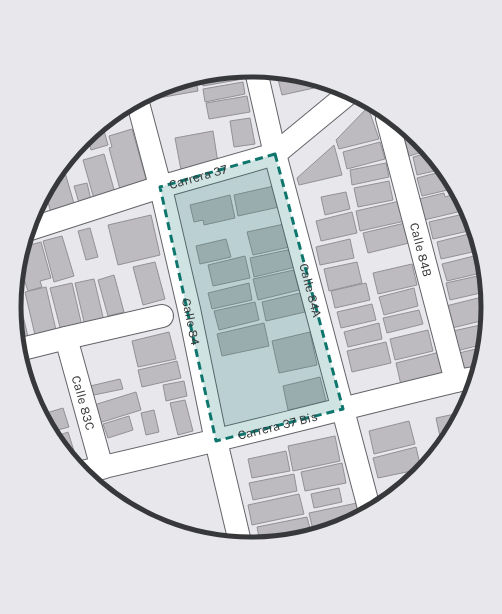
<svg xmlns="http://www.w3.org/2000/svg" width="502" height="614" font-family="Karla,sans-serif">
  <style>
    .building { fill: #bdbbbf; stroke: #939195 }
    .lines { fill: none; stroke-linecap: round; stroke-linejoin: round }
    .minor-casing { stroke: #646569; stroke-width: 24 }
    .minor { stroke: #fff; stroke-width: 22 }
    .marked { fill: #0f766e; fill-opacity: 0.2; stroke: #0f766e; stroke-width: 3; stroke-dasharray: 8 5; stroke-linejoin: round }
    .labels { text-anchor: middle; stroke-width: 4; stroke-linejoin: round; paint-order: stroke }
    .street-label { font-size: 13px; fill: #37383a; stroke: #e7e7ec }
    .rim { fill: none; stroke: #37383a; stroke-width: 5 }
  </style>
  <rect width="100%" height="100%" fill="#e7e7ec"/>
  <!-- building -->
  <g class="building">
    <polygon points="241,72 243,79 203,86 201,80"/>
    <polygon points="277,75 312,82 314,88 282,95"/>
    <polygon points="196,81 198,91 158,98 156,91 161,88"/>
    <polygon points="243,82 245,94 205,102 203,89"/>
    <polygon points="247,96 250,112 209,119 206,103"/>
    <polygon points="368,107 379,139 339,149 336,140"/>
    <polygon points="250,118 255,144 234,147 230,121"/>
    <polygon points="103,127 108,145 91,150 87,137"/>
    <polygon points="402,128 419,140 426,151 409,156"/>
    <polygon points="132,129 148,186 121,193 109,148 112,147 109,136"/>
    <polygon points="213,131 218,163 181,170 175,138"/>
    <polygon points="380,142 385,159 347,169 343,152"/>
    <polygon points="334,145 342,175 299,185 297,178"/>
    <polygon points="428,153 439,170 417,175 413,157"/>
    <polygon points="104,154 115,193 94,199 83,160"/>
    <polygon points="386,163 389,177 352,185 350,170"/>
    <polygon points="64,169 75,207 51,213 46,195"/>
    <polygon points="440,172 452,189 422,196 417,178"/>
    <polygon points="389,181 393,200 358,207 354,188"/>
    <polygon points="87,183 91,200 79,203 74,186"/>
    <polygon points="274,186 279,207 238,216 234,195"/>
    <polygon points="346,192 350,209 325,215 321,197"/>
    <polygon points="444,193 445,197 455,194 466,210 424,220 419,199"/>
    <polygon points="230,195 235,218 204,225 203,220 194,222 190,205"/>
    <polygon points="400,201 405,221 360,231 356,211"/>
    <polygon points="40,204 44,216 31,219 32,216"/>
    <polygon points="352,212 357,233 321,241 316,221"/>
    <polygon points="468,213 470,217 473,230 433,239 429,222"/>
    <polygon points="151,215 160,255 118,265 108,225"/>
    <polygon points="289,223 294,246 253,255 247,232"/>
    <polygon points="405,223 409,243 368,253 363,233"/>
    <polygon points="90,228 98,257 86,260 78,231"/>
    <polygon points="473,233 477,251 441,259 437,242"/>
    <polygon points="62,236 74,276 54,282 43,241"/>
    <polygon points="226,239 231,257 200,264 196,246"/>
    <polygon points="350,239 354,258 320,265 316,247"/>
    <polygon points="41,242 51,278 40,281 42,287 28,291 21,270 26,246"/>
    <polygon points="292,249 296,267 254,277 250,258"/>
    <polygon points="478,255 481,273 447,281 442,264"/>
    <polygon points="245,256 250,278 213,286 208,265"/>
    <polygon points="155,262 165,299 143,305 133,267"/>
    <polygon points="357,262 362,283 329,291 324,269"/>
    <polygon points="412,264 417,285 378,294 373,273"/>
    <polygon points="294,270 299,290 258,300 253,279"/>
    <polygon points="114,275 124,312 108,316 98,280"/>
    <polygon points="482,275 485,292 450,300 446,283"/>
    <polygon points="20,276 22,285 18,286"/>
    <polygon points="94,279 104,321 85,326 75,283"/>
    <polygon points="72,283 82,326 61,331 50,288"/>
    <polygon points="249,283 252,300 212,309 208,293"/>
    <polygon points="366,283 370,300 335,308 331,291"/>
    <polygon points="46,287 56,330 35,335 25,292"/>
    <polygon points="414,288 418,306 384,315 379,297"/>
    <polygon points="300,293 305,312 266,321 262,302"/>
    <polygon points="18,294 28,337 20,339 14,307 16,295"/>
    <polygon points="486,296 488,307 485,320 452,328 446,306"/>
    <polygon points="255,302 259,320 219,330 214,311"/>
    <polygon points="372,304 376,320 341,328 337,312"/>
    <polygon points="419,310 423,324 387,333 383,318"/>
    <polygon points="264,323 269,346 222,356 217,334"/>
    <polygon points="379,323 382,339 348,347 344,332"/>
    <polygon points="485,324 480,345 457,351 453,331"/>
    <polygon points="428,330 433,351 395,360 390,339"/>
    <polygon points="169,332 176,359 138,367 132,341"/>
    <polygon points="310,332 317,365 279,373 272,341"/>
    <polygon points="386,342 391,363 352,372 347,351"/>
    <polygon points="480,348 475,373 464,376 459,353"/>
    <polygon points="440,352 446,378 401,385 396,363"/>
    <polygon points="177,361 181,378 142,387 138,370"/>
    <polygon points="30,367 38,393 31,395 26,368"/>
    <polygon points="320,377 326,401 288,410 283,386"/>
    <polygon points="120,379 123,389 89,396 86,387"/>
    <polygon points="184,381 187,396 166,401 163,385"/>
    <polygon points="136,392 141,410 99,423 94,405"/>
    <polygon points="185,400 193,431 178,435 170,403"/>
    <polygon points="63,408 69,427 54,431 43,414"/>
    <polygon points="154,410 159,432 146,435 141,413"/>
    <polygon points="455,414 456,419 441,441 436,418"/>
    <polygon points="129,416 133,430 108,438 103,424"/>
    <polygon points="409,421 415,444 374,454 369,431"/>
    <polygon points="68,432 75,454 71,455 57,436"/>
    <polygon points="335,436 340,461 293,471 288,446"/>
    <polygon points="416,447 421,469 378,478 373,458"/>
    <polygon points="286,451 290,471 252,478 248,459"/>
    <polygon points="342,463 346,483 305,491 301,472"/>
    <polygon points="294,474 297,491 253,500 249,483"/>
    <polygon points="339,488 342,502 314,508 311,494"/>
    <polygon points="299,494 304,514 252,525 248,505"/>
    <polygon points="389,494 376,503 374,498"/>
    <polygon points="357,503 359,514 345,523 313,530 309,513"/>
    <polygon points="307,517 311,532 260,542 257,527"/>
  </g>
  <g class="lines">
    <defs>
      <g id="minor">
        <path id="s1" d="M256,71L275,154L369,508"/>
        <path id="s2" d="M138,103L163,197L189,309L216,441L240,542"/>
        <path id="s3" d="M387,118L456,381"/>
        <path id="s4" d="M30,229L160,187L275,154L349,93"/>
        <path id="s5" d="M66,338L102,468"/>
        <polyline points="22,349 66,338 162,316"/>
        <path id="s6" d="M82,472C207,444 331,411 456,381L474,378"/>
      </g>
    </defs>
    <!-- minor casing -->
    <use href="#minor" class="minor-casing"/>
    <!-- minor -->
    <use href="#minor" class="minor"/>
  </g>
  <!-- marked area -->
  <path class="marked" d="M275,154L343,409L216,441L160,187Z"/>
  <g class="labels">
    <!-- street labels -->
    <g class="street-label">
      <text dy="5" stroke="none"><textPath href="#s4" startOffset="176">Carrera 37</textPath></text>
      <text dy="5" stroke="none"><textPath href="#s3" startOffset="136">Calle 84B</textPath></text>
      <text dy="5" stroke="none"><textPath href="#s1" startOffset="226">Calle 84A</textPath></text>
      <text dy="5" stroke="none"><textPath href="#s2" startOffset="225">Calle 84</textPath></text>
      <text dy="5" stroke="none"><textPath href="#s5" startOffset="67">Calle 83C</textPath></text>
      <text dy="5" stroke="none"><textPath href="#s6" startOffset="201">Carrera 37 Bis</textPath></text>
    </g>
  </g>
  <!-- crop -->
  <path d="M0 0H502V614H0ZM21 307a230 230 0 1 1 460 0a230 230 0 1 1-460 0Z" fill="#e7e7ec" fill-rule="evenodd"/>
  <path class="rim" d="M21 307a230 230 0 1 1 460 0a230 230 0 1 1-460 0Z"/>
</svg>
